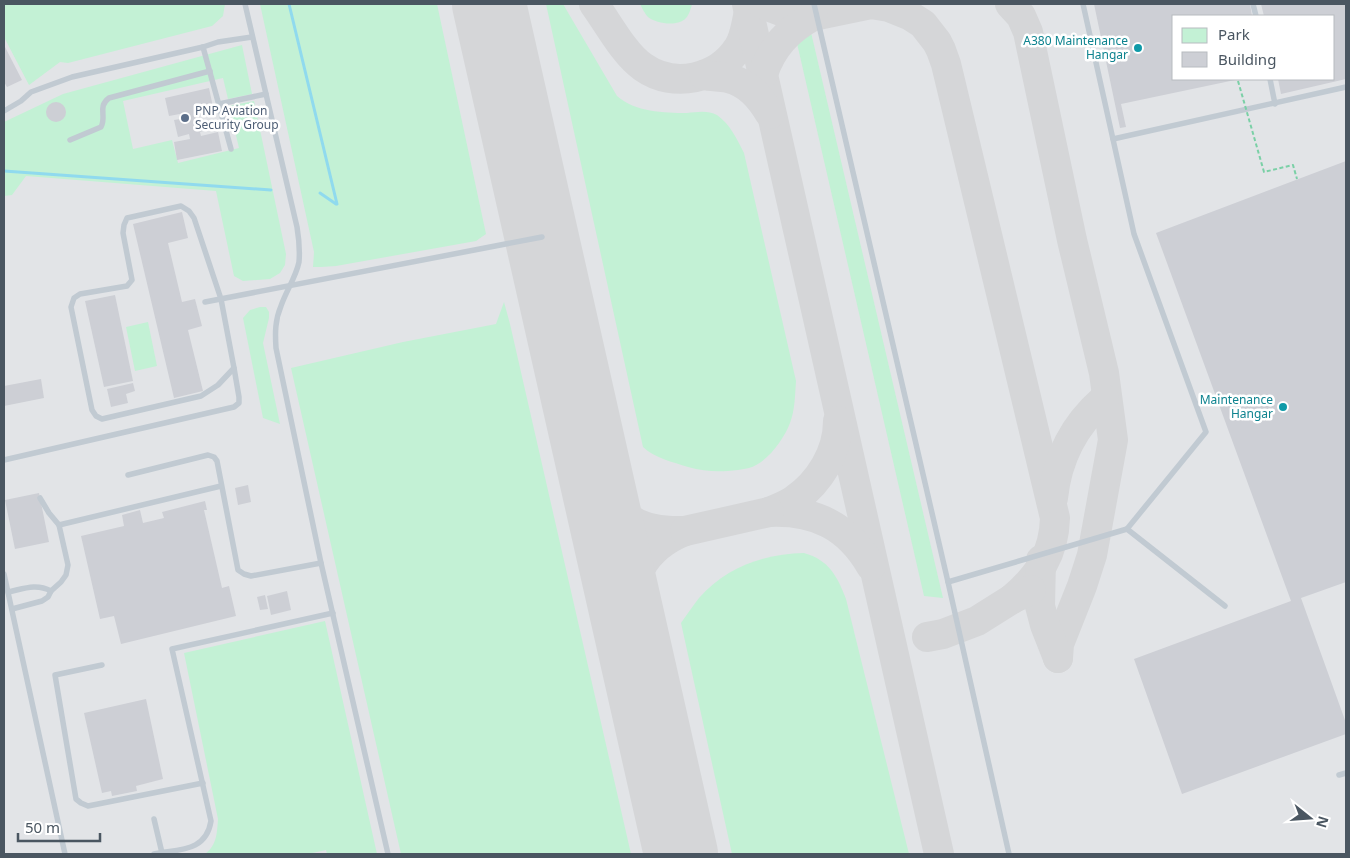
<svg xmlns="http://www.w3.org/2000/svg" width="1350" height="858" font-family="'Noto Sans',sans-serif">
  <style>
    .airport { fill: #e2e4e7; fill-rule: evenodd }
    .green { fill: #c3f1d5 }
    .lines { fill: none; stroke-linecap: round; stroke-linejoin: round }
    .stream { stroke: #90daee; stroke-width: 3 }
    .taxiway { stroke: #d5d6d8; stroke-width: 30 }
    .runway { stroke: #d5d6d8; stroke-width: 74 }
    .building { fill: #cdcfd5 }
    .lane { stroke: #c1cad2; stroke-width: 5.5 }
    .path-bridge { stroke: #7ad0a6; stroke-width: 2; stroke-dasharray: 4 2.5; stroke-linecap: butt }
    .culture-dot { fill: #0f9aa8; stroke: #fff; stroke-width: 2 }
    .service-dot { fill: #5c6f8a; stroke: #fff; stroke-width: 2 }
    .labels { text-anchor: middle; stroke-width: 5; stroke-linejoin: round; paint-order: stroke }
    .culture-label { font-size: 12px; fill: #0d838f; stroke: #fff; text-anchor: end }
    .service-label { font-size: 12px; fill: #4e5e75; stroke: #fff; text-anchor: start }
  </style>
  <rect width="100%" height="100%" fill="#f5f3f3"/>
  <!-- airport -->
  <path class="airport" d="M4,4H1346V854H4ZM1174,16H1334V79H1174Z"/>
  <!-- green -->
  <g class="green">
    <polygon points="4,4 225,4 223,16 212,26 68,63 60,62 29,85 4,37"/>
    <polygon points="260,4 437,4 486,234 476,241 336,266 321,267 313,267 314,252"/>
    <path d="M546,4H563L617,96C635,112 664,113 687,113C697,112 708,110 717,115C730,124 737,139 744,153L796,381C795,395 795,410 790,423C784,439 767,463 749,468C746,469 742,469 738,470C720,472 706,472 688,467C673,462 654,458 643,447Z"/>
    <path d="M640,4H692C691,8 689,15 686,18C678,27 657,24 648,17C645,14 642,8 640,4Z"/>
    <polygon points="810,28 943,598 924,596 796,39 801,34"/>
    <polygon points="242,45 252,94 228,99 223,78 123,101 133,149 172,140 178,163 239,148 229,106 254,101 286,254 285,265 280,273 270,279 243,281 234,276 216,191 26,176 12,195 4,196 4,122 63,94"/>
    <polygon points="504,302 510,324 631,854 401,854 291,368 403,342 496,324"/>
    <polygon points="260,307 266,307 269,312 269,318 263,343 280,424 263,418 243,318 250,310"/>
    <polygon points="148,322 157,366 135,371 126,327"/>
    <path d="M804,553C829,560 837,576 846,599L909,854H732L681,623C687,614 693,606 699,598C726,567 764,554 804,553Z"/>
    <path d="M325,621L377,854H327L326,850L308,854H205C217,845 217,833 218,819L184,653Z"/>
  </g>
  <g class="lines">
    <!-- stream -->
    <g class="stream">
      <polyline points="289,4 337,204"/>
      <polyline points="4,171 271,190"/>
      <polyline points="320,193 336,204"/>
    </g>
    <!-- taxiway -->
    <g class="taxiway">
      <path d="M594,4C608,23 624,54 643,67C674,89 718,79 738,48C745,38 746,24 749,12"/>
      <polyline points="747,4 939,854"/>
      <path d="M762,4L786,13L813,16L871,4L889,7L909,15L923,24L937,42L941,50L946,64L1055,518C1054,554 1039,576 1012,599"/>
      <polyline points="1010,4 1021,16 1028,32 1072,240 1104,373 1113,440 1092,555 1082,586 1059,644 1058,658"/>
      <path d="M763,74C772,47 788,30 813,16"/>
      <path d="M704,75C712,77 720,76 728,78C748,83 760,97 770,114"/>
      <path d="M838,421C838,453 819,483 794,500C787,505 778,508 769,512C815,510 848,526 871,566"/>
      <path d="M594,471C619,514 630,533 685,531C642,548 629,580 628,624"/>
      <path d="M1053,498C1057,459 1074,425 1104,399"/>
      <polyline points="685,531 769,512"/>
      <polyline points="1041,560 1040,606 1045,625 1058,658"/>
      <polyline points="927,637 943,634 977,621 1012,599 1031,590"/>
    </g>
    <!-- runway -->
    <polyline class="runway" points="489,4 681,854"/>
  </g>
  <!-- building -->
  <g class="building">
    <polygon points="1094,4 1250,4 1252,16 1174,16 1174,79 1235,80 1121,104 1126,127 1120,128"/>
    <polygon points="1261,4 1346,4 1346,79 1281,94 1278,79 1334,79 1334,16 1264,16"/>
    <polygon points="4,45 22,80 7,87 4,82"/>
    <polygon points="209,88 213,107 196,110 197,115 199,114 203,131 200,132 201,136 218,132 222,151 177,160 174,142 190,139 189,134 178,137 174,120 186,118 185,113 169,116 165,98"/>
    <circle cx="56" cy="112" r="10"/>
    <polygon points="1346,161 1346,582 1301,598 1346,723 1346,734 1182,794 1134,659 1291,601 1156,233"/>
    <polygon points="182,212 188,238 168,243 182,302 195,299 202,326 188,330 203,391 174,398 133,224"/>
    <polygon points="115,295 133,381 104,387 85,301"/>
    <polygon points="41,379 44,398 4,406 4,386"/>
    <polygon points="133,383 135,391 126,394 128,403 111,407 107,389"/>
    <polygon points="248,485 251,502 238,505 235,488"/>
    <polygon points="39,493 49,542 15,549 5,500"/>
    <polygon points="205,501 207,510 204,510 222,588 229,586 236,616 121,644 114,616 100,619 81,536 124,526 122,515 140,510 143,523 164,518 162,512"/>
    <polygon points="287,591 291,610 271,615 267,596"/>
    <polygon points="265,595 268,609 260,610 257,597"/>
    <polygon points="146,699 163,779 136,786 137,791 112,796 111,791 102,793 84,713"/>
  </g>
  <g class="lines">
    <!-- lane -->
    <g class="lane">
      <path d="M245,4L297,227C299,239 300,250 299,262C296,277 286,291 281,306C275,320 275,333 276,348L321,563L388,854"/>
      <polyline points="814,4 948,582 1009,854"/>
      <polyline points="1253,4 1256,16"/>
      <polyline points="203,47 231,149"/>
      <polyline points="1270,79 1275,104"/>
      <polyline points="219,104 266,94"/>
      <polyline points="4,111 21,101 31,92 72,77 203,47 218,42 252,37"/>
      <polyline points="1113,139 1346,87"/>
      <path d="M70,140L101,127C107,116 97,107 109,98L210,71"/>
      <polygon points="181,206 189,211 194,218 221,299 234,368 218,385 201,396 102,419 96,416 92,410 71,307 74,298 80,294 127,286 132,280 123,233 124,225 127,218"/>
      <polyline points="205,302 542,237"/>
      <polyline points="4,460 234,407 239,403 239,397 234,368"/>
      <polyline points="128,475 208,455 214,457 217,461 238,570 244,574 251,576 321,563"/>
      <polyline points="59,525 221,486"/>
      <polyline points="1127,529 1225,606"/>
      <polyline points="4,574 65,854"/>
      <polyline points="948,582 1127,529 1206,432 1134,234 1083,4"/>
      <path d="M8,592C23,589 36,583 51,591"/>
      <polyline points="12,609 42,601 48,597 51,591 61,582 66,575 68,565 59,525 49,513 40,498"/>
      <polyline points="102,665 55,675 76,799 81,803 88,806 203,783"/>
      <polyline points="1339,775 1346,773"/>
      <polyline points="154,819 162,853"/>
      <path d="M154,854C179,849 206,852 211,821L172,649L333,613"/>
    </g>
    <!-- path-bridge -->
    <polyline class="path-bridge" points="1238,81 1264,172 1293,165 1297,179"/>
  </g>
  <!-- markers -->
  <g class="culture-dot">
    <circle cx="1138" cy="48" r="5"/>
    <circle cx="1283" cy="407" r="5"/>
  </g>
  <circle class="service-dot" cx="185" cy="118" r="5"/>
  <g class="labels">
    <!-- culture labels -->
    <g class="culture-label">
      <text x="1128" y="45">A380 Maintenance<tspan x="1128" dy="14">Hangar</tspan></text>
      <text x="1273" y="404">Maintenance<tspan x="1273" dy="14">Hangar</tspan></text>
    </g>
    <!-- service labels -->
    <g class="service-label">
      <text x="195" y="115">PNP Aviation<tspan x="195" dy="14">Security Group</tspan></text>
    </g>
  </g>
  <!-- border -->
  <rect width="1350" height="858" fill="none" stroke="#4a5661" stroke-width="10"/>
  <!-- legend -->
  <rect x="1172" y="15" width="162" height="65" fill="#ffffff" stroke="#b7bbc0"/>
  <rect x="1182" y="28" width="25" height="15" fill="#c3f1d5" stroke="#b7bbc0"/>
  <text x="1218" y="40" font-size="15" fill="#4a5661">Park</text>
  <rect x="1182" y="52" width="25" height="15" fill="#cdcfd5" stroke="#b7bbc0"/>
  <text x="1218" y="65" font-size="15" fill="#4a5661">Building</text>
  <!-- north arrow -->
  <g transform="translate(1310 818) rotate(107)" stroke="#ffffff" stroke-width="4" paint-order="stroke">
  <path d="M0-4L9 19L0 12L-9 19Z" fill="#4a5661"/>
  <text y="-8" font-size="14" font-weight="bold" text-anchor="middle" fill="#4a5661">N</text>
  </g>
  <!-- scale -->
  <path d="M18 833v8h82v-8" fill="none" stroke="#4a5661" stroke-width="2.5"/>
  <text x="25" y="833" font-size="15" fill="#4a5661" stroke="#ffffff" stroke-width="4" paint-order="stroke">50 m</text>
</svg>
